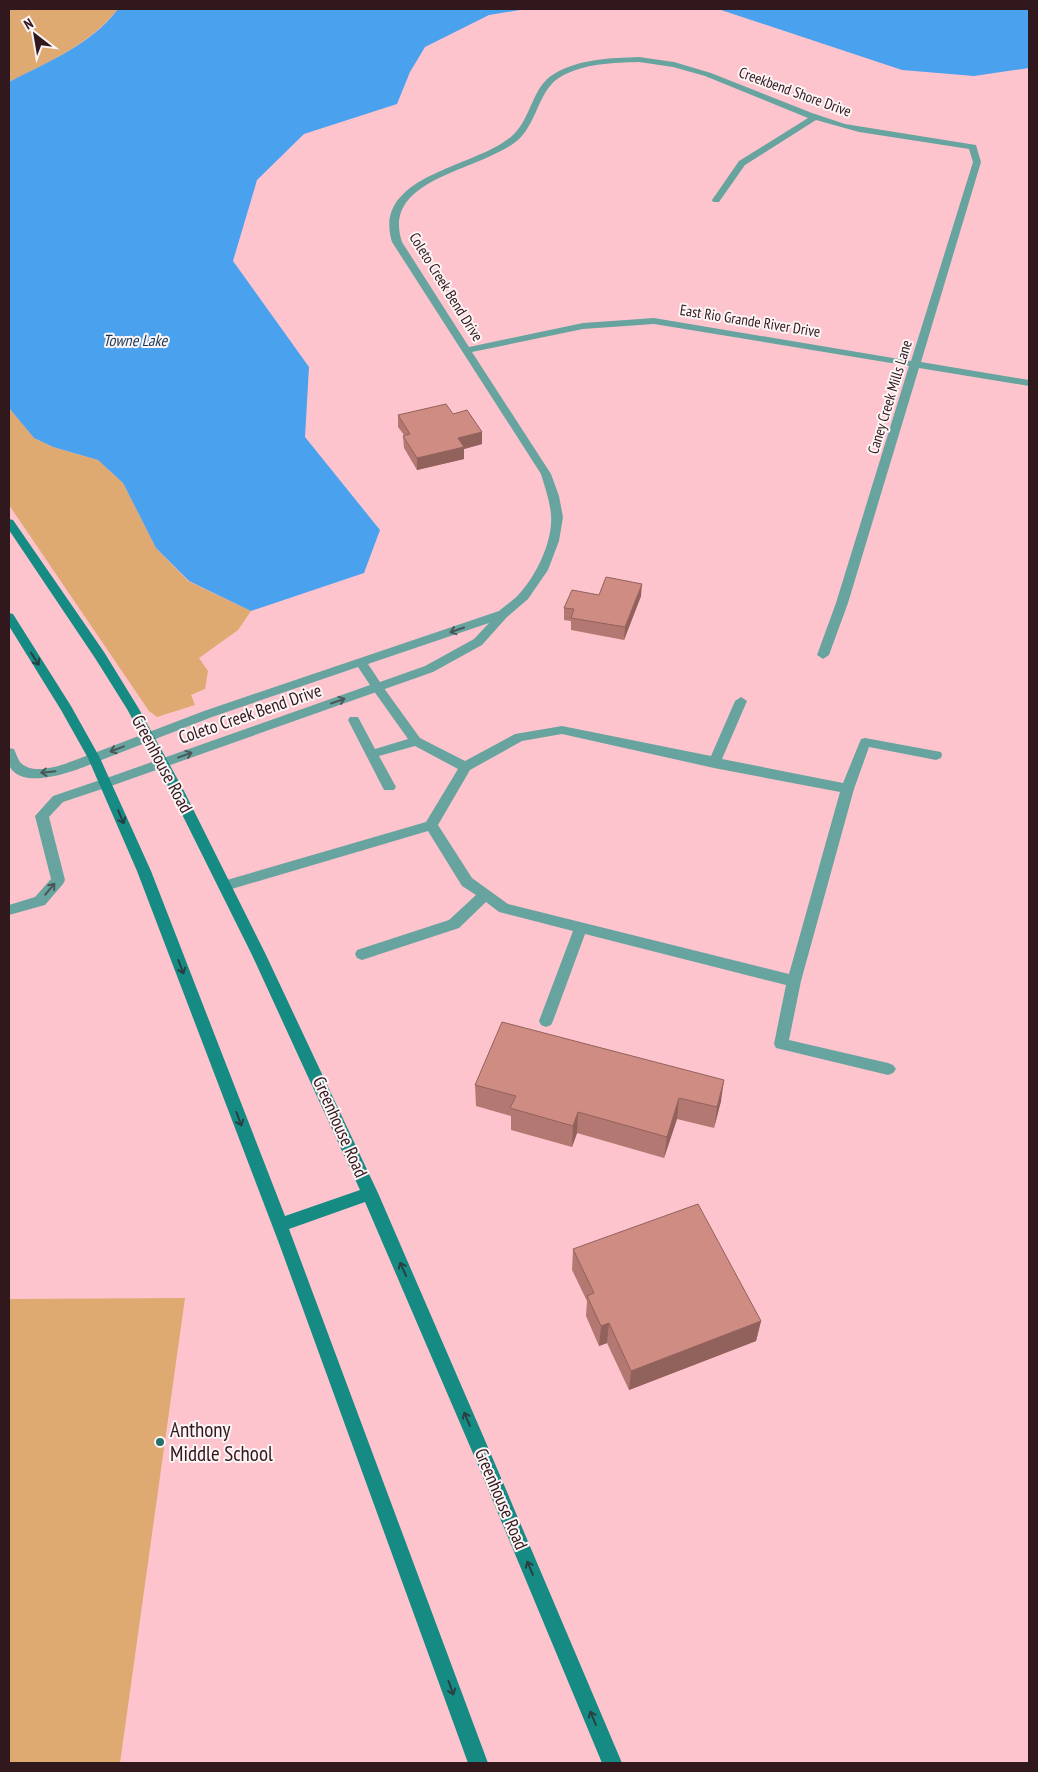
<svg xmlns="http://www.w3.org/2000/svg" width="1038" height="1772" font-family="'PT Sans Narrow',sans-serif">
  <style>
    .green { fill: #deaa71 }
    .water { fill: #4aa2ef }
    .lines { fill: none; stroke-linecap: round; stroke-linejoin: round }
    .service { fill: #68a49f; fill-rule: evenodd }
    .minor { fill: #68a49f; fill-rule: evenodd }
    .secondary { fill: #168b84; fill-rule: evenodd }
    .wall { fill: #b27871 }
    .shaded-wall { fill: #91625c }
    .building { fill: #cf8c83; stroke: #91625c }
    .oneway { stroke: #4a5758 }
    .oneway2 { stroke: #284041 }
    .poi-dot { fill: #266f6a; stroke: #fcf4f5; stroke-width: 2 }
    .labels { text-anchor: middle; stroke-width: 4; stroke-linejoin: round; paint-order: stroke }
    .far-street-label { font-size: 15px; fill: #31181d; stroke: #fcf4f5 }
    .far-water-label { font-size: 16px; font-style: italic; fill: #173a59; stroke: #fcf4f5 }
    .street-label { font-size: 18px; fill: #31181d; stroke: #fcf4f5 }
    .near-poi-label { font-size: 21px; fill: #31181d; stroke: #fcf4f5; text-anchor: start }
  </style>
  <rect width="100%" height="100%" fill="#fec4cd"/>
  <!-- green -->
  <g class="green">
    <path d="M9,9H118C89,45 48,62 9,82Z"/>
    <polygon points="9,408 34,438 53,447 98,460 123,483 156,548 188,581 251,611 238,630 199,658 208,671 205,689 191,695 195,705 157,717 149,711 9,505"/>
    <polygon points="185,1298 120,1763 9,1763 9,1299"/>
  </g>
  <!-- water -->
  <g class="water">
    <path d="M118,9H526L489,15L425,47L410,72L397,104L304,134L257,180L233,261L309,367L305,437L380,530L364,573L251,611L189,581L156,548L123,483L98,460L53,447L34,438L9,408V82C47,62 91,45 118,9Z"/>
    <polygon points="711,9 1029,9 1029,68 974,76 902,70 718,9"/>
  </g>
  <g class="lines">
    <!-- service -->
    <g class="service">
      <path d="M377,683L381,684L420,738L465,761L515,734L562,726L711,756L735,701L741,697L747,701L722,759L843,783L861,739L865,738L941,752L942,755L941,758L936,760L869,747L854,789L801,981L789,1040L888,1063L893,1065L896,1069L893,1073L888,1075L776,1048L774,1044L786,985L585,934L553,1021L551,1025L546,1027L541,1025L539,1021L573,931L499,912L486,902L459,928L362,960L357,958L355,954L357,950L449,920L476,895L462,886L428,831L225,891L220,890L218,886L220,882L426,822L458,769L415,746L379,756L396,787L394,790H384L348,720L350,717H358L375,749L408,739L371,687ZM562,734L714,768L840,792L789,974L508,904L472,878L438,825L470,770L522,741Z"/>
      <path d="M9,748L14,749C16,753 18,760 21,763C37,779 76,759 94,753L99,755L100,758L99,761C80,769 24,792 10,767C7,762 9,753 9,748Z"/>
      <polygon points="106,778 111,780 113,783 111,786 63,802 49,817 65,880 63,884 45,905 9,915 9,905 35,897 51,879 35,816 53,796"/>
    </g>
    <!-- minor -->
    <path class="minor" d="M639,57L674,62L711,73L812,113L845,124L976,145L981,162L921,362L1029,380V386L919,368L848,603L829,655L823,659L817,655L836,603L909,366L654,324L583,329L472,352L551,474L559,496L563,517L559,541L548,570L528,599L507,617L482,645L433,672L111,786H101L99,783L101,780L370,685L358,667L212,717L99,761H89L88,758L89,755L204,711L499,611C506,605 514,600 520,593C537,574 553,541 551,515C550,501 545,488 541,474L392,242C371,173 480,168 514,134C532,116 532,87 554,74C578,59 611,58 639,57ZM639,62L673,67L705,76L808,118L739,161L712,200L713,202H719L745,165L816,120L859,132L969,149L973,162L911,361L654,318L583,323L469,347L402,242C380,176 486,171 520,138C538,120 539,88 562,76C586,63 613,63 639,62ZM489,623L474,639L425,666L380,682L368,664Z"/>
    <!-- secondary -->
    <polygon class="secondary" points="9,519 13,520 104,652 139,709 184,791 266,955 378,1193 490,1452 622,1763 602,1763 475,1458 365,1202 289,1229 488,1763 468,1763 280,1246 137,871 88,758 61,710 9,626 9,613 13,614 71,706 100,758 151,871 285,1216 360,1190 252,955 157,764 127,709 95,658 9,530"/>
  </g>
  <!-- wall -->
  <g class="wall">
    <polygon points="453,414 482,432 482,444 464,449 464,459 417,470 404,448 403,436 404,435 398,427 398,415"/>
    <polygon points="599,595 641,596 624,640 571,630 571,621 564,620 564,608"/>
    <polygon points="475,1085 721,1101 714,1128 677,1119 664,1158 577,1133 572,1147 511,1130 511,1116 476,1106"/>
    <polygon points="573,1249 761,1321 756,1341 629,1390 607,1343 599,1346 586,1316 587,1301 572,1270"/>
  </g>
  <!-- shaded-wall -->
  <g class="shaded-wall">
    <polygon points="482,432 482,444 464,449 464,459 417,470 417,458 458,438"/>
    <polygon points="642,584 641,596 624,640 625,627"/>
    <polygon points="724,1080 721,1101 714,1128 717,1107"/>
    <polygon points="679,1098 677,1119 664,1158 667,1137"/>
    <polygon points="578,1112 577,1133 572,1147 573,1126"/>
    <polygon points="761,1321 756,1341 629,1390 631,1371"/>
    <polygon points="609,1323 607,1343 599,1346 601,1326"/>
  </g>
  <!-- building -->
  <g class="building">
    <polygon points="446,404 453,414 467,410 482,432 458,438 464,447 417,458 403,436 410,434 398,415"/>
    <polygon points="606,577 642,584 625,627 571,618 574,609 564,608 572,590 599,595"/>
    <polygon points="502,1022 724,1080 717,1107 679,1098 667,1137 578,1112 573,1126 510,1108 516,1096 475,1085"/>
    <polygon points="698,1204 761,1321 631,1371 609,1323 601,1326 587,1296 594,1293 573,1249"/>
  </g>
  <!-- one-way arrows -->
  <defs><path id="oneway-shaft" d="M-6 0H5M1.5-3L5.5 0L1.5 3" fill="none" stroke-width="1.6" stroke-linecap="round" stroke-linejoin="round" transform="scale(1.25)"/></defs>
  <g class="oneway">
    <use href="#oneway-shaft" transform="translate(457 630) rotate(161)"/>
    <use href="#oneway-shaft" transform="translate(338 701) rotate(-19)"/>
    <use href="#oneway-shaft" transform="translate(117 749) rotate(159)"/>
    <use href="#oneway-shaft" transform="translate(185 755) rotate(-20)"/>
    <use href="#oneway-shaft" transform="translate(48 772) rotate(174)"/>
    <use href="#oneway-shaft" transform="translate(50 889) rotate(-50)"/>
  </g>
  <g class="oneway2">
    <use href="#oneway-shaft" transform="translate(35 659) rotate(58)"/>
    <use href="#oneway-shaft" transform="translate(121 817) rotate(67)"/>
    <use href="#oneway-shaft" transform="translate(181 967) rotate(69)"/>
    <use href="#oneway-shaft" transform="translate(239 1119) rotate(69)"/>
    <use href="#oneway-shaft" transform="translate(403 1269) rotate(-114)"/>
    <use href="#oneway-shaft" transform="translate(467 1419) rotate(-113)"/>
    <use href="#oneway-shaft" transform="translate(530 1568) rotate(-113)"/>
    <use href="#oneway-shaft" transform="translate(451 1688) rotate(70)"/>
    <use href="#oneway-shaft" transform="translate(593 1718) rotate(-113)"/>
  </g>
  <!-- markers -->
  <circle class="poi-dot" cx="160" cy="1442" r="5"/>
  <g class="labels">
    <!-- far-street labels -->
    <g class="far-street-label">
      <text transform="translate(795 92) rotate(20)" y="5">Creekbend Shore Drive</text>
      <text transform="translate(446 287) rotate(58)" y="5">Coleto Creek Bend Drive</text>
      <text transform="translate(750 321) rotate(9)" y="5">East Rio Grande River Drive</text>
      <text transform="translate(890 397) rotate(-73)" y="5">Caney Creek Mills Lane</text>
    </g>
    <!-- far-water labels -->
    <g class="far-water-label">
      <text x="135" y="346">Towne Lake</text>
    </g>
    <!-- street labels -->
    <g class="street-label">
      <text transform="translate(250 714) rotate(-19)" y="6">Coleto Creek Bend Drive</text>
      <text transform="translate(162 764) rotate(62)" y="6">Greenhouse Road</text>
      <text transform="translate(340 1127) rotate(66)" y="6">Greenhouse Road</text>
      <text transform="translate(501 1499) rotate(67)" y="6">Greenhouse Road</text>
    </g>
    <!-- near-poi labels -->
    <g class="near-poi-label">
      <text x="170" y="1437">Anthony<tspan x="170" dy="24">Middle School</tspan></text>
    </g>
  </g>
  <!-- border -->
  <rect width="1038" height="1772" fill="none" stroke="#31181d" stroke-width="20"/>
  <!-- north arrow -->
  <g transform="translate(35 35) rotate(329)" stroke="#fcf4f5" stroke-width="4" paint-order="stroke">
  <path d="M0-4L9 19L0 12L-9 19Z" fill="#31181d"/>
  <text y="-8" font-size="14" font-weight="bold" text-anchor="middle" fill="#31181d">N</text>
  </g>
</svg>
